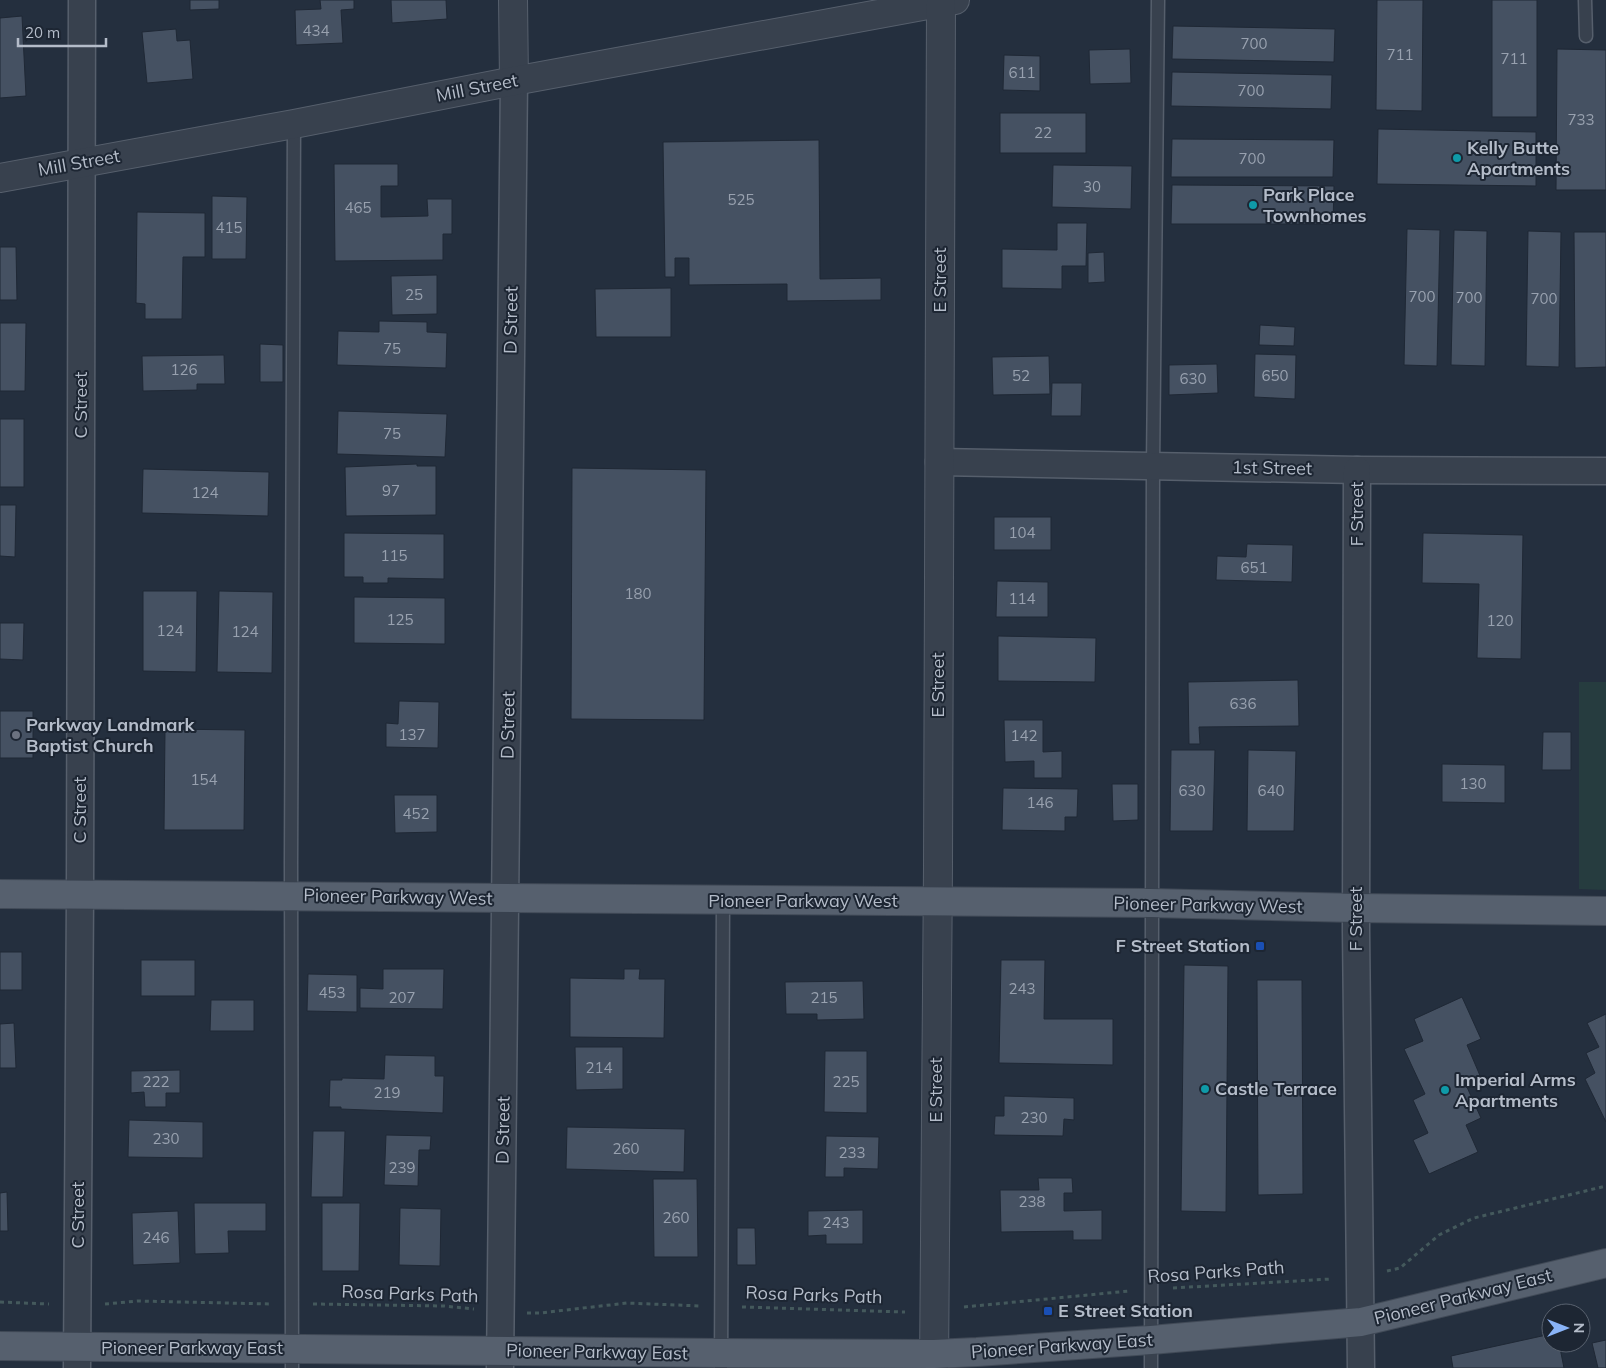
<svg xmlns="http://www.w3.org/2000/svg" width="1606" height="1368" font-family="Mulish,sans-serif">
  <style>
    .green { fill: #263c3f }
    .building { fill: #455162; stroke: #1f2835 }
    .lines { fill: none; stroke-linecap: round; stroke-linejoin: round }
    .service-casing { stroke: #565f6c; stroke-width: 15 }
    .minor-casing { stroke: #565f6c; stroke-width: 29 }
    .tertiary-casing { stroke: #565f6c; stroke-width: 30 }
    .primary-casing { stroke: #414a57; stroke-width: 30 }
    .path { stroke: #44595c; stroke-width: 3; stroke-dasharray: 4 4; stroke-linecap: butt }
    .service { stroke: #38414e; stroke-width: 12 }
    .minor { stroke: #38414e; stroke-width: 26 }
    .tertiary { stroke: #38414e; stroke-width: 28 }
    .primary { stroke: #56606e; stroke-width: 28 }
    .culture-dot { fill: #0f9aa8; stroke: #1d2633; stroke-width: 2 }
    .worship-dot { fill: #6b7280; stroke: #1d2633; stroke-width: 2 }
    .transit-dot { fill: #1a4fb4; stroke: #1d2633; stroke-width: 2 }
    .labels { text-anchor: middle; stroke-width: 4; stroke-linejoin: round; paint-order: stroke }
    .number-label { font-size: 15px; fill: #98a1af }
    .street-label { font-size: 18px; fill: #b4bcc9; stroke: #1d2633 }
    .poi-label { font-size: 18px; font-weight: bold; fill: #b4bcc9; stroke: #1d2633; text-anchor: start }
  </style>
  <rect width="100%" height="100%" fill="#242f3e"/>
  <!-- green -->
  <polygon class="green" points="1579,682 1606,682 1606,890 1579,889"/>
  <!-- building -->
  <g class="building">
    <polygon points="190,0 219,0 219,9 190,10"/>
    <polygon points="320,0 354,0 354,9 341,10 343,43 296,45 295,10 321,9"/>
    <polygon points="391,0 446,0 447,19 392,23"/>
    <polygon points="1377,0 1423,0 1422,111 1376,110"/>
    <rect x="1492" y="0" width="45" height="117"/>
    <polygon points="22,16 26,96 0,98 0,18"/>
    <polygon points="1173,26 1335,29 1334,62 1172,59"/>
    <polygon points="176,29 177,41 190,40 193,79 147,83 142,32"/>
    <polygon points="1130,49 1131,83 1090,84 1089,50"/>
    <polygon points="1557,49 1606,50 1606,190 1556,190"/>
    <polygon points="1004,55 1040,56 1040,91 1003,90"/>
    <polygon points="1172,72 1332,75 1331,109 1171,106"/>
    <rect x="1000" y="113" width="86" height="40"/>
    <polygon points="1378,129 1536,132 1536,186 1377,184"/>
    <polygon points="1172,139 1334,140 1333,177 1171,177"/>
    <polygon points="819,140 820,279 881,278 881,300 787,301 787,284 689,285 689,258 675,258 675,277 665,277 663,142"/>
    <polygon points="334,164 398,164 398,186 381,186 381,217 428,216 427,199 452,199 452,234 443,234 443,260 335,261"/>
    <polygon points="1053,165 1132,166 1131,209 1052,207"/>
    <polygon points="1172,185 1334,186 1333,224 1171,224"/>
    <polygon points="212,196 247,197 246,259 212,259"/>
    <polygon points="137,212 205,213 205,257 183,257 182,319 145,319 145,304 136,303"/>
    <polygon points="1057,223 1087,223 1086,266 1062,266 1062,289 1002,288 1002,249 1057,250"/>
    <polygon points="1407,229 1440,230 1437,366 1404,365"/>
    <polygon points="1454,230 1487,231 1485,366 1451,365"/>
    <polygon points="1528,231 1561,232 1559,367 1526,366"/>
    <polygon points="1574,232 1606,232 1606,367 1575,368"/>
    <polygon points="0,247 16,247 17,300 0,300"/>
    <polygon points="1104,252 1105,282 1088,283 1088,253"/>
    <polygon points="437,275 437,314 392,315 391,276"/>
    <polygon points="671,288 671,337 596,337 595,289"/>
    <polygon points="379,321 427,322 427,332 447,333 446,368 337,365 338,331 379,332"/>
    <polygon points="0,323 26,323 25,391 0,391"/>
    <polygon points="1260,325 1295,327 1294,346 1259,345"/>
    <polygon points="260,344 283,345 283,382 260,382"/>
    <polygon points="1255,354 1296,355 1295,399 1254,397"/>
    <polygon points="224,355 225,384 197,384 197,390 143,391 142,356"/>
    <polygon points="1049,356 1050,394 993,395 992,357"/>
    <polygon points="1217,364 1218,393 1169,395 1169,365"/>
    <polygon points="1052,383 1082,383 1081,416 1051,416"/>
    <polygon points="338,411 447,414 445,457 337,454"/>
    <rect x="0" y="419" width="24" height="68"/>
    <polygon points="417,464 417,466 436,466 436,515 346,516 345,467"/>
    <polygon points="572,468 706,470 704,720 571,719"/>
    <polygon points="143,469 269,472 268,516 142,513"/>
    <polygon points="0,505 16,505 15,557 0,556"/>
    <rect x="994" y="517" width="57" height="33"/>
    <polygon points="344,533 444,534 444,579 388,578 388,583 363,583 363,577 344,577"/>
    <polygon points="1423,533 1523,535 1521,659 1477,658 1479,584 1422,583"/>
    <polygon points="1247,544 1293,545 1292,582 1216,580 1217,556 1246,557"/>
    <polygon points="997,581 1048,582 1048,617 996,617"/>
    <polygon points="143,591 197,591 196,672 143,671"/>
    <polygon points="219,591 273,592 272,673 217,672"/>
    <polygon points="354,597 445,598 445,644 354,643"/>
    <polygon points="0,623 24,623 23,660 0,659"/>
    <polygon points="998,636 1096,638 1095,682 998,681"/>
    <polygon points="1298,680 1299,726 1199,727 1200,744 1189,744 1188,682"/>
    <polygon points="399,701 439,702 438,748 386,747 386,723 398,724"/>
    <rect x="0" y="711" width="33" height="47"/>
    <polygon points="1004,720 1043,720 1043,752 1062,751 1062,778 1034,778 1034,761 1005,762"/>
    <polygon points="165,729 245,730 244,830 164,830"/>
    <polygon points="1543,732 1571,732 1571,770 1542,770"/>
    <polygon points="1171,750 1215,750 1213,831 1170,831"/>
    <polygon points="1248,750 1296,751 1294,831 1247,831"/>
    <polygon points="1442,764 1505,765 1505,803 1442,802"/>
    <polygon points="1112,784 1138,784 1138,820 1113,821"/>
    <polygon points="1003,788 1078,789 1077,817 1065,817 1065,831 1002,830"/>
    <polygon points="394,795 437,795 437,832 395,833"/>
    <rect x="0" y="952" width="22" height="38"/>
    <rect x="141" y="960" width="54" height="36"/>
    <polygon points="1001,960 1045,960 1044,1019 1113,1019 1113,1065 999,1063"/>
    <polygon points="1184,965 1228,966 1226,1212 1181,1211"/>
    <polygon points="383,969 444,969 443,1009 360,1008 360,988 383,989"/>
    <polygon points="624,969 640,969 639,979 665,979 664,1038 570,1037 570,978 624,979"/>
    <polygon points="308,974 357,975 357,1012 307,1011"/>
    <polygon points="1257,980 1302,980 1303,1194 1258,1195"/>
    <polygon points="863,981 864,1019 817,1020 817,1014 786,1014 785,982"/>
    <polygon points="1462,997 1481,1039 1467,1045 1481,1078 1466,1085 1481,1118 1466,1125 1478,1152 1429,1174 1413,1140 1428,1133 1413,1100 1425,1094 1404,1049 1423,1041 1414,1019"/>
    <polygon points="211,1000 254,1000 254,1031 210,1031"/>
    <polygon points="1606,1014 1606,1122 1585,1079 1595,1073 1586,1053 1599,1047 1587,1023"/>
    <polygon points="14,1023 16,1068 0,1068 0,1024"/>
    <polygon points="575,1047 623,1047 623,1089 576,1090"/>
    <polygon points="825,1051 867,1051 867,1113 824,1112"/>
    <polygon points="385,1055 435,1056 435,1076 444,1076 443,1113 341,1109 341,1107 329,1107 330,1080 342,1080 342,1078 384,1079"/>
    <polygon points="180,1070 180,1093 166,1093 166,1107 145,1107 144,1092 131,1093 131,1071"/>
    <polygon points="1004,1096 1074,1098 1074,1120 1064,1119 1063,1136 994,1135 995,1116 1004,1116"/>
    <polygon points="129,1120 203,1122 203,1158 128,1157"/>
    <polygon points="567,1127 685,1129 684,1172 566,1169"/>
    <polygon points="313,1131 345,1131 343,1197 311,1197"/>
    <polygon points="386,1135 431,1136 430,1150 419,1150 418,1186 384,1185"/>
    <polygon points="826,1136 879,1137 878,1169 844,1168 844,1177 825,1177"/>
    <polygon points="1038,1178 1072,1178 1073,1193 1064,1193 1064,1211 1102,1210 1102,1240 1073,1240 1073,1231 1001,1232 1000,1190 1039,1190"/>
    <polygon points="653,1179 697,1179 698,1257 654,1257"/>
    <polygon points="7,1192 8,1231 0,1231 0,1193"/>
    <polygon points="194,1203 266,1203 266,1231 228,1231 229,1253 195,1254"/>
    <polygon points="322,1203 360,1203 359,1271 322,1271"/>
    <polygon points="400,1208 441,1209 440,1266 399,1265"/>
    <polygon points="863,1210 863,1244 826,1244 826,1235 808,1236 808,1211"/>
    <polygon points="178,1211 180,1263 133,1265 132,1213"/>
    <polygon points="737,1228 755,1228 756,1265 737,1265"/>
    <polygon points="1551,1334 1551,1343 1559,1343 1564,1368 1453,1368 1451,1356"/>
    <polygon points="1606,1340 1606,1368 1598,1368 1592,1343"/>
  </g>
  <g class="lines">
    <defs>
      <g id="service">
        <polyline points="1585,0 1586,36"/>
        <polyline points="292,1368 291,862 294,124"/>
        <polyline points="721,1368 723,901"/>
        <polyline points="1151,1368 1153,466 1158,0"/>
      </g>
      <g id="minor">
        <polyline points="939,462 1357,470 1606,471"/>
        <polyline points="1357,470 1356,931 1361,1368"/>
        <polyline points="77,1368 80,895 82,0"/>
        <polyline points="500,1368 514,81"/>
      </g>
      <g id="tertiary">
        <polyline points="513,0 514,81"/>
        <polyline points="0,178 294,124 514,81 955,0"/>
        <polyline points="934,1368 938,866 941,3"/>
      </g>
      <g id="primary">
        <polyline points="0,894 1151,903 1356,908 1606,911"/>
        <polyline points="0,1346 721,1353 934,1354 977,1352 1151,1340 1361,1322 1606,1263"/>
      </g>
    </defs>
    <!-- service casing -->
    <use href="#service" class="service-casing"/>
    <!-- minor casing -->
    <use href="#minor" class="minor-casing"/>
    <!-- tertiary casing -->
    <use href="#tertiary" class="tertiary-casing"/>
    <!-- primary casing -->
    <use href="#primary" class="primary-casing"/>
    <!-- path -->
    <g class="path">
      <polyline points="1387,1271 1400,1268 1439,1235 1474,1218 1606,1186"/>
      <polyline points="1173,1288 1331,1279"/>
      <polyline points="0,1302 49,1304"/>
      <polyline points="105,1304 138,1301 271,1304"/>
      <polyline points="313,1304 444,1306 474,1309"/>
      <polyline points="742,1307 905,1312"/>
      <polyline points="964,1307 1129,1291"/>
      <polyline points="527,1313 540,1313 627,1303 700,1306"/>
    </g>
    <!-- service -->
    <use href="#service" class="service"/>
    <!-- minor -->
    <use href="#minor" class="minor"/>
    <!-- tertiary -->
    <use href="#tertiary" class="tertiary"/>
    <!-- primary -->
    <use href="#primary" class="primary"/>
  </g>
  <!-- markers -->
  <g class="culture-dot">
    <circle cx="1457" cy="158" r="5"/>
    <circle cx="1253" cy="205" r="5"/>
    <circle cx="1205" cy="1089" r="5"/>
    <circle cx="1445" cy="1090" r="5"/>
  </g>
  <circle class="worship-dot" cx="16" cy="735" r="5"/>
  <g class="transit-dot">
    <rect x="1255" y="941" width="10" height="10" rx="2.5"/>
    <rect x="1043" y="1306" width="10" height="10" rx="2.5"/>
  </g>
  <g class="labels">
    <!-- number labels -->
    <g class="number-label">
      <text x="316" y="36">434</text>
      <text x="1254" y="49">700</text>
      <text x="1400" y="60">711</text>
      <text x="1514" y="64">711</text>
      <text x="1022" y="78">611</text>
      <text x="1251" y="96">700</text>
      <text x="1581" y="125">733</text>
      <text x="1043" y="138">22</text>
      <text x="1252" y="164">700</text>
      <text x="1092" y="192">30</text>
      <text x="741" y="205">525</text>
      <text x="358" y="213">465</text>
      <text x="229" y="233">415</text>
      <text x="414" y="300">25</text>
      <text x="1422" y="302">700</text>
      <text x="1469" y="303">700</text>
      <text x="1544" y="304">700</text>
      <text x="392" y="354">75</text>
      <text x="184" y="375">126</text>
      <text x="1021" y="381">52</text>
      <text x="1275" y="381">650</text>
      <text x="1193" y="384">630</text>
      <text x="392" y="439">75</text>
      <text x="391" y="496">97</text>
      <text x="205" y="498">124</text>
      <text x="1022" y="538">104</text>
      <text x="394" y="561">115</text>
      <text x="1254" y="573">651</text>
      <text x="638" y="599">180</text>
      <text x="1022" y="604">114</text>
      <text x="400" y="625">125</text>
      <text x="1500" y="626">120</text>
      <text x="170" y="636">124</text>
      <text x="245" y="637">124</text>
      <text x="1243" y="709">636</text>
      <text x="412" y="740">137</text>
      <text x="1024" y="741">142</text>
      <text x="204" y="785">154</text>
      <text x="1473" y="789">130</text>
      <text x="1192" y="796">630</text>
      <text x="1271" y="796">640</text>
      <text x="1040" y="808">146</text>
      <text x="416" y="819">452</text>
      <text x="1022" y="994">243</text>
      <text x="332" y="998">453</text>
      <text x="402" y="1003">207</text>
      <text x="824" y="1003">215</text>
      <text x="599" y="1073">214</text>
      <text x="156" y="1087">222</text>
      <text x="846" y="1087">225</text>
      <text x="387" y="1098">219</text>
      <text x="1034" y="1123">230</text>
      <text x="166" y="1144">230</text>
      <text x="626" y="1154">260</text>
      <text x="852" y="1158">233</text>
      <text x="402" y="1173">239</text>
      <text x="1032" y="1207">238</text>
      <text x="676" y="1223">260</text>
      <text x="836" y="1228">243</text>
      <text x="156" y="1243">246</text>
    </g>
    <!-- street labels -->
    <g class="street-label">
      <text transform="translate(477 88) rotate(-11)" y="6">Mill Street</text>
      <text transform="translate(79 163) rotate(-10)" y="6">Mill Street</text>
      <text transform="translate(940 280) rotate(-90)" y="6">E Street</text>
      <text transform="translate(511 320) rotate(-89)" y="6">D Street</text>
      <text transform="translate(81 405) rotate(-90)" y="6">C Street</text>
      <text transform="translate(1272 468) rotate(1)" y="6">1st Street</text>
      <text transform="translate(1357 514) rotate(-90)" y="6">F Street</text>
      <text transform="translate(938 685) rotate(-90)" y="6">E Street</text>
      <text transform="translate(508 725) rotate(-89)" y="6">D Street</text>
      <text transform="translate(80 810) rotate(-90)" y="6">C Street</text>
      <text transform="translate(398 897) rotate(1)" y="6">Pioneer Parkway West</text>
      <text x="803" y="907">Pioneer Parkway West</text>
      <text transform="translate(1208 905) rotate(1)" y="6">Pioneer Parkway West</text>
      <text transform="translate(1356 919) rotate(-90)" y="6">F Street</text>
      <text transform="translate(936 1090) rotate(-90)" y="6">E Street</text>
      <text transform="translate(503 1130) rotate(-89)" y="6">D Street</text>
      <text transform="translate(78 1215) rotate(-90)" y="6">C Street</text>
      <text transform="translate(1216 1272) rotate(-4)" y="6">Rosa Parks Path</text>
      <text transform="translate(410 1294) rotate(2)" y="6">Rosa Parks Path</text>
      <text transform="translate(814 1295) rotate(2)" y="6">Rosa Parks Path</text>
      <text transform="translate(1463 1297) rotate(-14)" y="6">Pioneer Parkway East</text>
      <text transform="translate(1062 1346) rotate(-4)" y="6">Pioneer Parkway East</text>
      <text x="192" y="1354">Pioneer Parkway East</text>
      <text transform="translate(597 1352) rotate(1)" y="6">Pioneer Parkway East</text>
    </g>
    <!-- poi labels -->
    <g class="poi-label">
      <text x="1467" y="154">Kelly Butte<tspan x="1467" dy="21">Apartments</tspan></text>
      <text x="1263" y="201">Park Place<tspan x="1263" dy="21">Townhomes</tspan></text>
      <text x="26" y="731">Parkway Landmark<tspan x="26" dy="21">Baptist Church</tspan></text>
      <text x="1250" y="952" text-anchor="end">F Street Station</text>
      <text x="1455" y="1086">Imperial Arms<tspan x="1455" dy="21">Apartments</tspan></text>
      <text x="1215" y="1095">Castle Terrace</text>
      <text x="1058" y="1317">E Street Station</text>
    </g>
  </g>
  <!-- north arrow -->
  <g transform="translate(1566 1328) rotate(90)"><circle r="24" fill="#1d2633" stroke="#59626f"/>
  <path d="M0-4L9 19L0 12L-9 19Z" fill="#8ab4f8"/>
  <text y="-8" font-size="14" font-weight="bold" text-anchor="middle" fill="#b4bcc9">N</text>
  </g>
  <!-- scale -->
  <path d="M18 38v8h88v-8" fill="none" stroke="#b4bcc9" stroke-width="2.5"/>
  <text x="25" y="38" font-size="15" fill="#b4bcc9" stroke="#1d2633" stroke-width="4" paint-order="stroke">20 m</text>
</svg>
